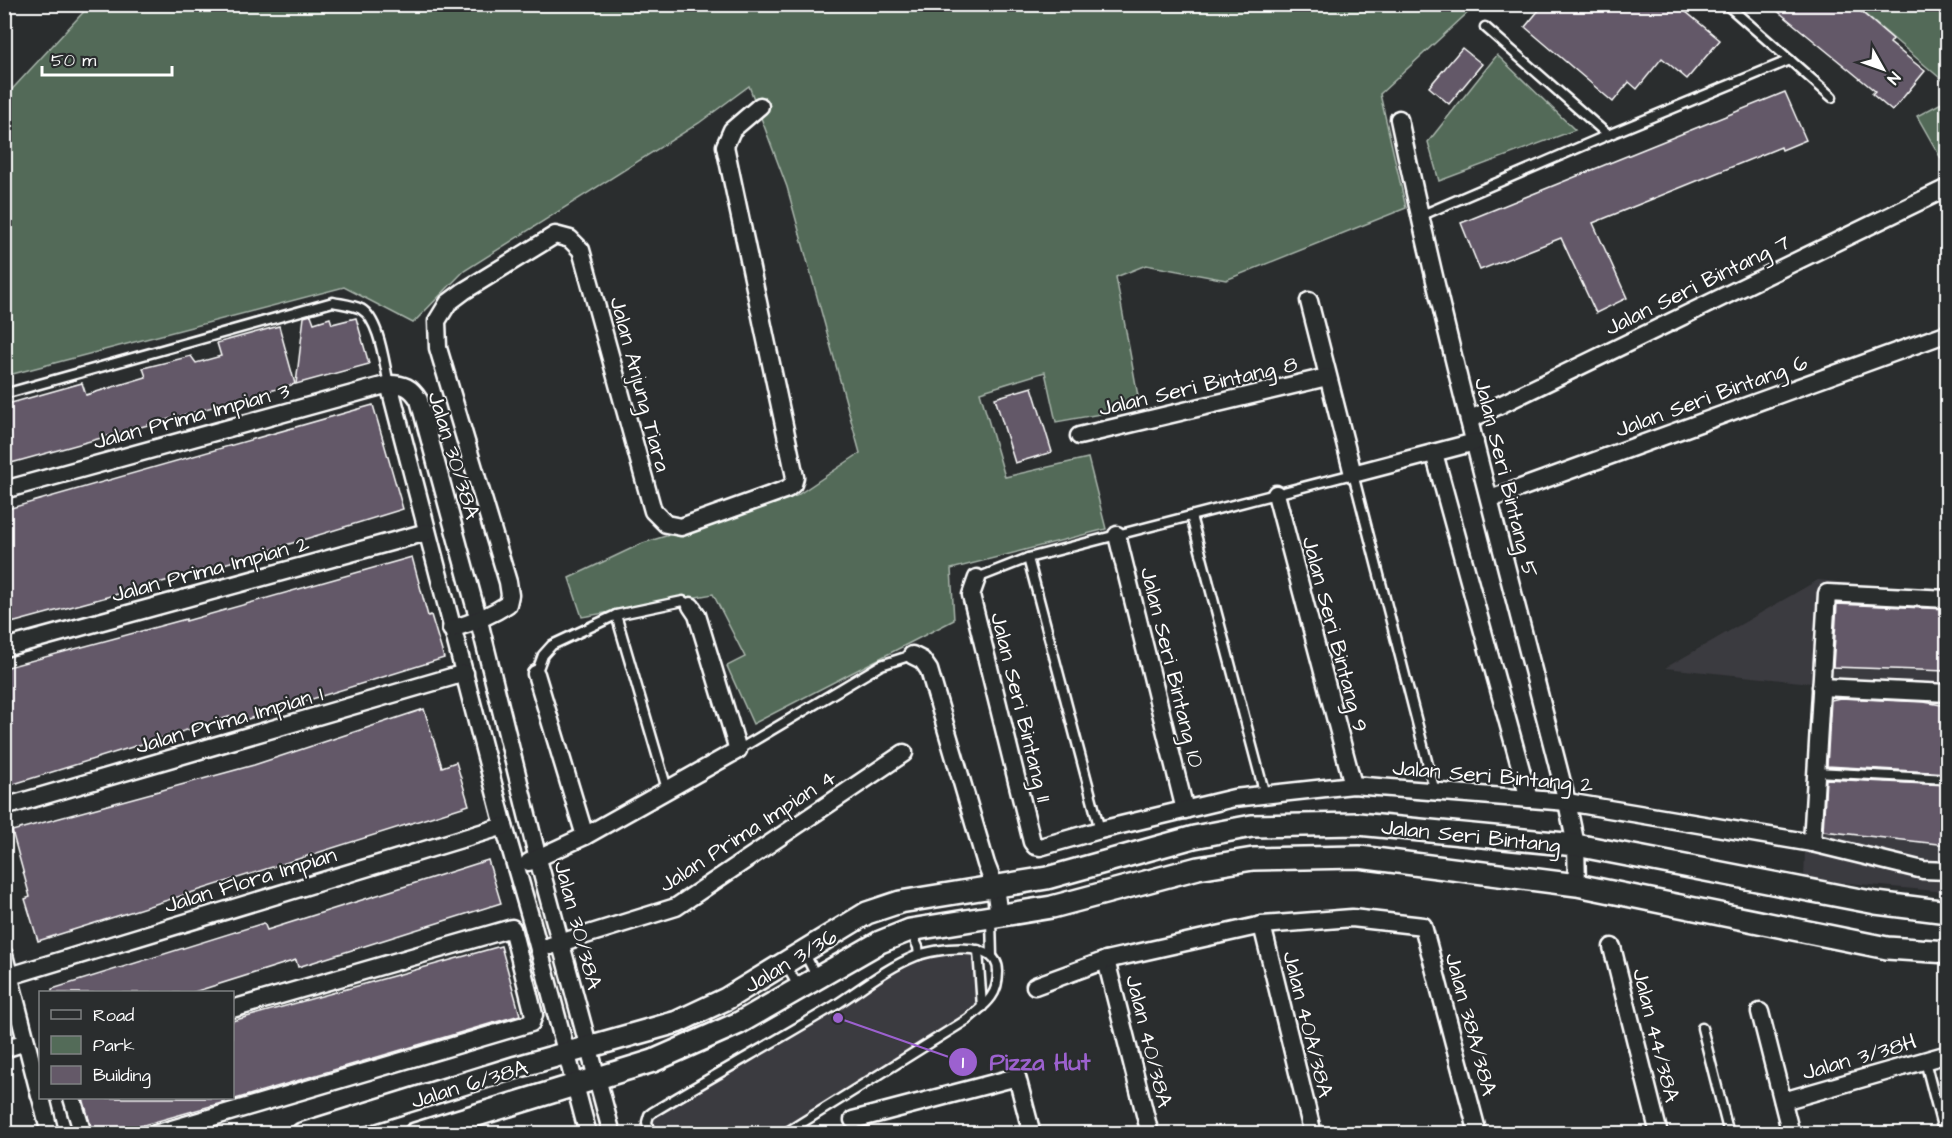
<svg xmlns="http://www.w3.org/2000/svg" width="1952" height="1138" font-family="'Architects Daughter',sans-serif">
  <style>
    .built { fill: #3b3a3f }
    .green { fill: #536b58; stroke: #a9b5ac; stroke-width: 1.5 }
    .building { fill: #645968; stroke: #fff; stroke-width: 1.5 }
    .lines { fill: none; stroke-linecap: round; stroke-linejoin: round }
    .service-casing { stroke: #fff; stroke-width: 13 }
    .minor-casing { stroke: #fff; stroke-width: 21 }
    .tertiary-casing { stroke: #fff; stroke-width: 26 }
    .service { stroke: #2a2d2e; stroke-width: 8 }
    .minor { stroke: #2a2d2e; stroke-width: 16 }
    .tertiary { stroke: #2a2d2e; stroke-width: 21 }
    .labels { text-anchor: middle; stroke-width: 4.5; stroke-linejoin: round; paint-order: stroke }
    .street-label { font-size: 22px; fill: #fff; stroke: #2a2d2e }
    .leader { fill: none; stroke: #9c61cf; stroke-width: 2 }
    .callout-dot { fill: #9c61cf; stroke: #2a2d2e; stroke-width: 2 }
    .mark-label { font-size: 18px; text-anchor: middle; font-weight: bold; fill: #fff }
    .callout-label { font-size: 24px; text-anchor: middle; font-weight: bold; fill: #9c61cf; stroke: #2a2d2e; stroke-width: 4.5; stroke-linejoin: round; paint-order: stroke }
  </style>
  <rect width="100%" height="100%" fill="#2a2d2e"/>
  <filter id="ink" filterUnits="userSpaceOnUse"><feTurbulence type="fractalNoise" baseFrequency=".0167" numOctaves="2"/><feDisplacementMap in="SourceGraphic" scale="12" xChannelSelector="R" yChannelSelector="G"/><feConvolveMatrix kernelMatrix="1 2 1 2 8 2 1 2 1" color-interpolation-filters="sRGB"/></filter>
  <g filter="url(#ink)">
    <!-- built -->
    <g class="built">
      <polygon points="1818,580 1947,592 1947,892 1804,879 1811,683 1665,668"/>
      <polygon points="951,952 983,956 985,999 966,1015 776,1133 655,1133 651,1122 652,1117 904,966 918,960"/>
    </g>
    <!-- green -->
    <g class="green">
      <polygon points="90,5 1476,5 1380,94 1406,208 1226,280 1146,265 1116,277 1140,407 1056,422 1045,372 980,392 1005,477 1088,458 1106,529 951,569 954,620 753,724 727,666 745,657 713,594 582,617 569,578 643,543 796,496 860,453 787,187 749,86 699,123 464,271 413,323 344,287 5,376 4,98"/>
      <polygon points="1854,5 1947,5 1947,84"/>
      <polygon points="1497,55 1575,130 1439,181 1428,142"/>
      <polygon points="1947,100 1947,169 1917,116"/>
    </g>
    <!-- building -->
    <g class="building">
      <polygon points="1544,4 1690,4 1685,11 1720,40 1687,79 1662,58 1637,89 1629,82 1613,102 1525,27"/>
      <polygon points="1769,4 1852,4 1893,39 1890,43 1925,71 1892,111 1872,94 1875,91"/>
      <polygon points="1462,48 1482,64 1449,104 1429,87"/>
      <polygon points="1785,92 1806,140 1782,150 1781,147 1593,223 1627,298 1596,313 1561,238 1480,270 1461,223"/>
      <polygon points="311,315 314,323 330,318 332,324 356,318 369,364 296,384 304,317"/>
      <polygon points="279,326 295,384 4,465 4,405 82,383 86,395 146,377 143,368 191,356 196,363 221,356 217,343"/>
      <polygon points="1032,387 1052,452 1015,463 995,398"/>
      <polygon points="373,405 403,509 195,573 4,625 4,510"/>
      <polygon points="412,557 428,616 431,615 444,658 235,723 232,716 4,787 4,668 186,619 186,621"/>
      <polygon points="1837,604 1947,609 1947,671 1833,667"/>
      <polygon points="1840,698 1924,702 1947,706 1947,773 1827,766 1831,700"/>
      <polygon points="424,709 442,767 456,762 469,805 38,941 25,899 30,897 12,831 254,765"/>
      <polygon points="1826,779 1947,785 1947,845 1823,831"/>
      <polygon points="488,860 501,903 298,967 296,960 191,993 52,993 52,989 264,923 267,930"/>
      <polygon points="501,946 520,1015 232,1100 232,1021"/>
      <polygon points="83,1098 225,1098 225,1102 112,1134 93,1134"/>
    </g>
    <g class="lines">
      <defs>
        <g id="service">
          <polyline points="1726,4 1832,97"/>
          <polyline points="1485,27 1608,135"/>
          <polyline points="1420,216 1608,135 1790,60"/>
          <path d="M4,394L333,302C342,304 353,305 361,309C380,320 384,364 389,384"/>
          <polyline points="1191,516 1265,795"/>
          <polyline points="1028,558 1100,830"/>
          <polyline points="977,578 1028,558 1353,474 1435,792"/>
          <polyline points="616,615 667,789"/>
          <polyline points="536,674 543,655 552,645 616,615 683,601 691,606"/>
          <polyline points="738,750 881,665 912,655"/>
          <polyline points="1816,772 1948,779"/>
          <polyline points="991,919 992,957"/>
          <polyline points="910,930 918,947 919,955"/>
          <polyline points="978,950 982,1007"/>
          <polyline points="804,952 817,978"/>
          <polyline points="785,963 799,988"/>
          <polyline points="1702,1028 1729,1134"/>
          <polyline points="1925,1061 1944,1134"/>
          <polyline points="853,1120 856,1134"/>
          <path d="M650,1134L647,1122L649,1115L653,1112C713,1076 774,1042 834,1006C861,989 886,968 916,956C934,949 999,938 998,972C998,981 997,989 991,997C985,1006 975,1012 968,1019L784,1134"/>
        </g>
        <g id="minor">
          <path d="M1399,119C1447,348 1509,575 1567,802L1576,845L1577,885"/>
          <polyline points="1309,301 1353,474 1475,442"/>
          <polyline points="389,384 504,826 532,923 588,1134"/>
          <polyline points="1469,420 1945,189"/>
          <polyline points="1079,436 1327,377"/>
          <polyline points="1434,453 1529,799"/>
          <path d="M4,490L389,384C404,384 411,387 419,400L479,621L538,859L612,1134"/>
          <polyline points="1276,494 1353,785"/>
          <polyline points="1490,499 1948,333"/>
          <polyline points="1117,535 1185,810"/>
          <polyline points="977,578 971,595 1032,842 1035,846 1040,847 1100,830 1234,798 1353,785 1567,802 1812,843 1923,870 1948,871"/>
          <path d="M451,629C472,623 490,616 508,604L510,595L508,582L438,348L437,321L448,303L464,291L555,235L570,239L581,250L653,511L666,524L681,527L787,489L793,484L795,477L725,146L732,130L760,106"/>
          <polyline points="4,648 427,532"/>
          <polyline points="912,655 922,660 929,670 986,864 995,887 999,916"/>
          <polyline points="536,674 585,836"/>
          <polyline points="1821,687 1948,693"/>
          <polyline points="4,807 465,673"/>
          <polyline points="1812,843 1827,593 1948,599"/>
          <polyline points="529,862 585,836 738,750 697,615 691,606"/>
          <polyline points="1262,925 1313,1134"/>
          <polyline points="550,946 676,907 904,753"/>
          <polyline points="1612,947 1659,1134"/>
          <polyline points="4,955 40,1096"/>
          <polyline points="1106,960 1150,1134"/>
          <polyline points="10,976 504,826"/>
          <polyline points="1035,986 1106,960 1262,925 1352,918 1423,926 1478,1134"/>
          <polyline points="1760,1012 1791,1134"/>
          <polyline points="4,1049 26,1042"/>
          <polyline points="41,1098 50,1134"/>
          <polyline points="72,1098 83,1134"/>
          <polyline points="1783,1101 1948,1054"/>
          <polyline points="853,1120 1017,1077 1032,1134"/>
          <polyline points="155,1134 531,1023 534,1015 512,928 232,1009"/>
        </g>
        <g id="tertiary">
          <polyline points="302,1134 517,1067 677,1022 726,999 867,913 900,902 1047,878 1194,837 1252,826 1358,824 1576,845 1876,903 1948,912"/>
          <polyline points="415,1134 653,1061 739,1023 880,942 910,930 1052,907 1198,868 1253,859 1359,857 1577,885 1887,948 1948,952"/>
        </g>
      </defs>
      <!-- service casing -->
      <use href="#service" class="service-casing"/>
      <!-- minor casing -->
      <use href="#minor" class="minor-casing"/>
      <!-- tertiary casing -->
      <use href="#tertiary" class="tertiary-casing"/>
      <!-- service -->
      <use href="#service" class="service"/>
      <!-- minor -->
      <use href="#minor" class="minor"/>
      <!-- tertiary -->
      <use href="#tertiary" class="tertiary"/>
    </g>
  </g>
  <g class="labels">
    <!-- street labels -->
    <g class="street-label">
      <text transform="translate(1697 284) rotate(-26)" y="8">Jalan Seri Bintang 7</text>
      <text transform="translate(641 384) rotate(75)" y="8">Jalan Anjung Tiara</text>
      <text transform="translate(1198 385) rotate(-13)" y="8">Jalan Seri Bintang 8</text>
      <text transform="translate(1711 395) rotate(-20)" y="8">Jalan Seri Bintang 6</text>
      <text transform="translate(191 415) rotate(-15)" y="8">Jalan Prima Impian 3</text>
      <text transform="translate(455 455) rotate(73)" y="8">Jalan 30/38A</text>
      <text transform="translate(1507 477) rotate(76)" y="8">Jalan Seri Bintang 5</text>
      <text transform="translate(210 568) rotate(-15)" y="8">Jalan Prima Impian 2</text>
      <text transform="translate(1336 634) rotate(75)" y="8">Jalan Seri Bintang 9</text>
      <text transform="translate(1173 667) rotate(76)" y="8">Jalan Seri Bintang 10</text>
      <text transform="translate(1022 707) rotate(76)" y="8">Jalan Seri Bintang 11</text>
      <text transform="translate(229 719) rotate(-16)" y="8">Jalan Prima Impian 1</text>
      <text transform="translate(1493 775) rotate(5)" y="8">Jalan Seri Bintang 2</text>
      <text transform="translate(747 830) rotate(-33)" y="8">Jalan Prima Impian 4</text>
      <text transform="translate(1471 835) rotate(6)" y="8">Jalan Seri Bintang</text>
      <text transform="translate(250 879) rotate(-17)" y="8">Jalan Flora Impian</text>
      <text transform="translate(579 925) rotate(75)" y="8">Jalan 30/38A</text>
      <text transform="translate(790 960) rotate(-31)" y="8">Jalan 3/36</text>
      <text transform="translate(1309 1024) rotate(76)" y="8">Jalan 40A/38A</text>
      <text transform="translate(1472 1024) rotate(75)" y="8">Jalan 38A/38A</text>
      <text transform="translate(1657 1035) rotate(76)" y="8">Jalan 44/38A</text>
      <text transform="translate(1150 1041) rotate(76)" y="8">Jalan 40/38A</text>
      <text transform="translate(1859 1056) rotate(-16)" y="8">Jalan 3/38H</text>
      <text transform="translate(469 1083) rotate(-17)" y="8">Jalan 6/38A</text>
    </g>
  </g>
  <!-- callouts -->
  <path class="leader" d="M838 1018L963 1062"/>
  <g class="callout-dot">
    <circle cx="838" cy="1018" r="6"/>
    <circle cx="963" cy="1062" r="15"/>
  </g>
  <g class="mark-label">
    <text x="963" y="1068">1</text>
  </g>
  <g class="callout-label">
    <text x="1040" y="1070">Pizza Hut</text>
  </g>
  <!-- margin -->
  <rect width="1952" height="1138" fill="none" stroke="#2a2d2e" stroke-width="24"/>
  <rect x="12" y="12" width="1928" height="1114" fill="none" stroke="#fff" stroke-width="2" filter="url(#ink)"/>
  <!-- legend -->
  <rect x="39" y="991" width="195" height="108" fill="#2a2d2e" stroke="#7f8182" stroke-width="1.5"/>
  <rect x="51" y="1010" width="30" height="9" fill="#2a2d2e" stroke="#7f8182" stroke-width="1.5"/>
  <text x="93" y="1021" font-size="18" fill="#ffffff">Road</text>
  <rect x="51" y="1036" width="30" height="18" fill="#536b58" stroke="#7f8182" stroke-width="1.5"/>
  <text x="93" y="1051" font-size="18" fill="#ffffff">Park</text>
  <rect x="51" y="1066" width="30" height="18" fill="#645968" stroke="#7f8182" stroke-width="1.5"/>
  <text x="93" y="1081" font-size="18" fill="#ffffff">Building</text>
  <!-- north arrow -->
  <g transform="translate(1883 69) rotate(130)" stroke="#2a2d2e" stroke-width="4.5" paint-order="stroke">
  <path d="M0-4.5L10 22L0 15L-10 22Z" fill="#ffffff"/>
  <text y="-9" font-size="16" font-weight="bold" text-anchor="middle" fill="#ffffff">N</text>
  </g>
  <!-- scale -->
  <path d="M42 66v9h130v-9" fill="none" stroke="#ffffff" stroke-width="3"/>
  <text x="51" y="66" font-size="18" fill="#ffffff" stroke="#2a2d2e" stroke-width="4.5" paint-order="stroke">50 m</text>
</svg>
